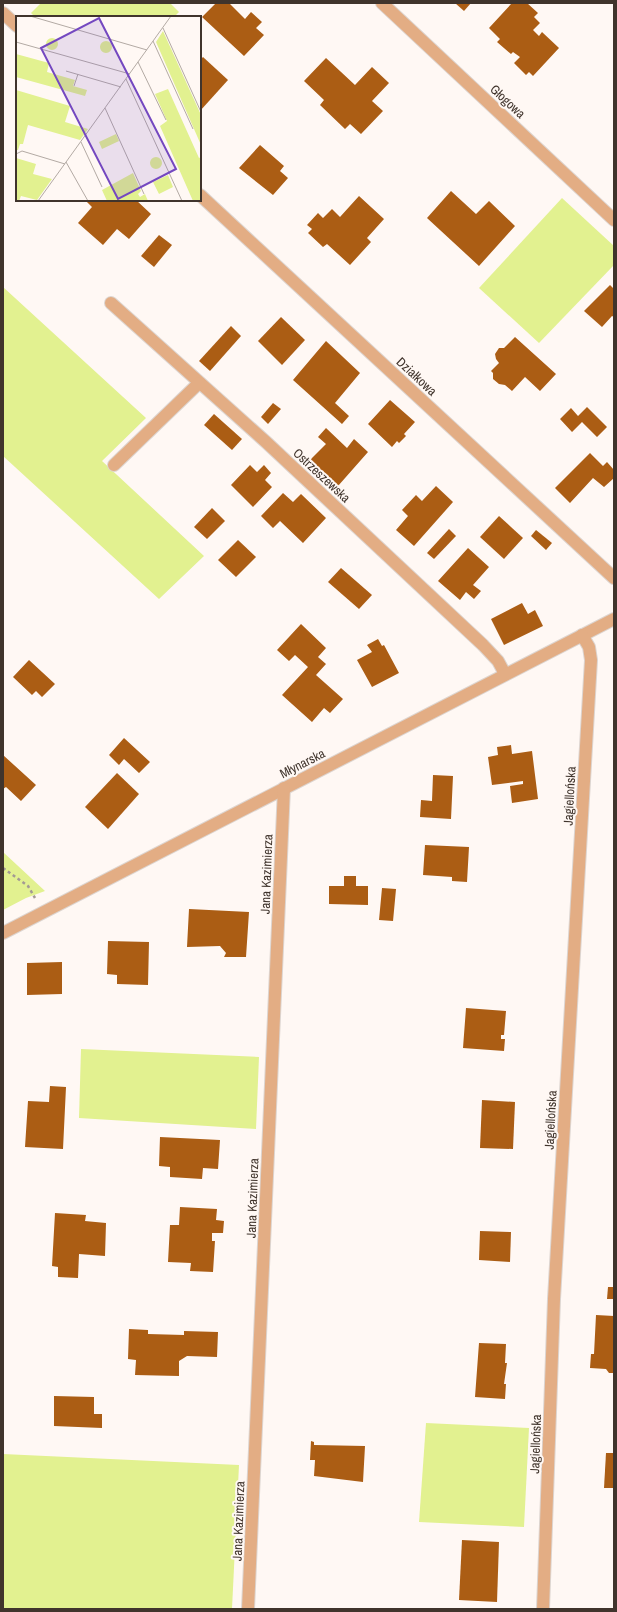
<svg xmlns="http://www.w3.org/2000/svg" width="617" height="1612" font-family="'Archivo Narrow',sans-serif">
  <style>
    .green { fill: #e2f190 }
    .building { fill: #ab5d14 }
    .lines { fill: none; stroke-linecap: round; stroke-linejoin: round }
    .minor-casing { stroke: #ddd5d0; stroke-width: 14 }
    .path { stroke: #a39a94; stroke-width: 2.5; stroke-dasharray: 3 3; stroke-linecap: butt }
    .minor { stroke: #e3ad84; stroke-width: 12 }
    .labels { text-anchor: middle; stroke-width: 4; stroke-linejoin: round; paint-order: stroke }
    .street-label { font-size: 13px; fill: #40342c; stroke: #fff8f4 }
    .inset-road { fill: none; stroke: #b3aaa4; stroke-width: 1 }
    .view { fill: #7448c0; fill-opacity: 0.15; stroke: #7448c0; stroke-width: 2 }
    .inset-edge { fill: none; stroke: #40342c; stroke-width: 2 }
  </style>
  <rect width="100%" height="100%" fill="#fff8f4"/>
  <!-- green -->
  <g class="green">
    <polygon points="41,3 170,3 179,12 174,17 35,17 31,13"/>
    <polygon points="562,198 614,246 614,265 539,343 479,288"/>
    <polygon points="3,287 146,418 102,461 204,556 159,599 3,456"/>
    <polygon points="3,852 45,891 26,898 3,910"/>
    <polygon points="81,1049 259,1057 256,1129 79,1118"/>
    <polygon points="426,1423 529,1428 524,1527 419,1522"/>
    <polygon points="3,1454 239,1465 232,1609 3,1609"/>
  </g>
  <!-- building -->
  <g class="building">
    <polygon points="216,3 229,3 245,19 251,12 262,22 256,28 264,35 244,56 202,17"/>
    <polygon points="455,3 471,3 464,11"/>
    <polygon points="512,3 527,3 538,13 534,17 540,23 533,30 539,36 542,32 559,48 533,76 529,72 526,75 514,63 520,57 513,52 511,54 497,42 500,39 489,28"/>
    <polygon points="203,57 228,80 200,111 200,60"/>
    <polygon points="326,58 355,85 372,67 389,83 372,101 383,111 361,134 350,124 345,129 320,105 324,100 304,81"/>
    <polygon points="260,145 284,166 280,171 288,178 273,195 239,168"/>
    <polygon points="451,191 476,214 489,201 515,226 479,266 427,218"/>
    <polygon points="359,196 384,219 367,238 371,242 350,265 327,244 323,247 308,233 312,229 307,225 318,213 323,218 332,209 340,217"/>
    <polygon points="85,200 136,200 151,214 129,239 117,229 103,245 78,223 92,207"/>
    <polygon points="159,235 172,245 154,267 141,256"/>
    <polygon points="610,285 614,289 614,317 612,316 602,327 584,311"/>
    <polygon points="281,317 305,340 282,365 258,341"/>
    <polygon points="231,326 241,336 210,371 199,361"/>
    <polygon points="515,337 556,374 540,391 525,377 512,391 505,385 499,384 493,379 493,373 491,371 499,363 496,359 495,354 499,348 504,348"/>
    <polygon points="326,341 360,373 335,403 349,416 342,424 293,380"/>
    <polygon points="390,400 415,422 404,434 406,436 399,443 397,441 392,447 368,424"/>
    <polygon points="273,403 281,409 268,424 261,417"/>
    <polygon points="587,407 607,427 597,437 582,422 572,432 560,419 571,408 578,416"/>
    <polygon points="214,414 242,439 232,450 204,425"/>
    <polygon points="326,428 347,448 354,439 368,452 338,486 310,460 326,444 318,437"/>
    <polygon points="590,453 603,466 607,462 614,470 614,478 604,487 593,478 570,503 555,488"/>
    <polygon points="250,465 257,472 264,465 271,473 265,480 272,487 253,507 231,485"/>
    <polygon points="436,486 453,502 414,546 396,530 408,516 402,510 416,495 422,501"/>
    <polygon points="283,493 293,502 301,494 326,518 303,543 280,521 273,528 261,516"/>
    <polygon points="212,508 225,521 207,539 194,527"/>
    <polygon points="499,516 523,538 504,559 480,537"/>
    <polygon points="449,529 456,536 434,559 427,553"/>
    <polygon points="536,530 552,543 546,550 531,536"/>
    <polygon points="238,540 256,557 236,577 218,560"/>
    <polygon points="468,548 489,567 473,585 481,591 474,599 466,592 460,600 438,581"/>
    <polygon points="341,568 372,595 359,609 328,582"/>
    <polygon points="522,603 528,614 535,610 543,626 504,645 491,619"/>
    <polygon points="301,624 326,648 318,657 326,664 316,675 343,699 330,713 324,708 312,722 282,695 308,667 295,655 289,661 277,650"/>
    <polygon points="378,639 382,646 384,645 399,673 372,687 357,660 372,652 367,645"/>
    <polygon points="29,660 55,684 42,697 36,691 32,695 13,677"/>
    <polygon points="124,738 150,762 139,773 124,759 119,765 109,755"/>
    <polygon points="511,745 512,754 532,751 538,799 512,803 510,786 523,784 523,781 492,785 488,757 498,755 497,747"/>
    <polygon points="3,755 36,785 21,801 6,787 3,789"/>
    <polygon points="117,773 139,794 108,829 85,807"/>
    <polygon points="433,775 453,776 451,819 420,817 421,800 432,801"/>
    <polygon points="425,845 469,847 467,882 452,881 452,877 423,875"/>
    <polygon points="344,876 356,876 356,886 368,886 368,905 329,904 329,886 344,886"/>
    <polygon points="382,888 396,889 393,921 379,920"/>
    <polygon points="189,909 249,912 246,957 224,957 226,953 220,946 187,947"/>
    <polygon points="108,941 149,942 148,985 117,984 117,975 107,974"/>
    <polygon points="62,962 62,994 27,995 27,963"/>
    <polygon points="466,1008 506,1011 504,1035 501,1035 501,1039 505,1039 504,1051 463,1048"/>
    <polygon points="50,1086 66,1087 63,1149 25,1147 28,1101 49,1102"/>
    <polygon points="482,1100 515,1102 513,1149 480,1148"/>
    <polygon points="160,1137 220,1140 218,1169 203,1168 202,1179 170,1177 170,1167 159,1166"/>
    <polygon points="180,1207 217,1209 216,1220 224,1221 223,1233 212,1233 212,1241 215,1241 213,1272 190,1271 191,1263 168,1262 170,1225 179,1225"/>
    <polygon points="55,1213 86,1215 85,1221 106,1223 105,1256 79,1254 78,1278 58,1277 58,1267 52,1266"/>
    <polygon points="480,1231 511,1232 510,1262 479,1260"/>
    <polygon points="608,1287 614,1287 614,1299 607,1299"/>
    <polygon points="596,1315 614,1316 613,1373 609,1373 606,1369 590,1368 591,1354 594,1354"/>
    <polygon points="129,1329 148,1330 148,1334 184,1335 184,1331 218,1332 217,1357 187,1356 179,1361 179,1376 135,1375 136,1360 128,1359"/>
    <polygon points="479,1343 506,1344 505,1363 507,1363 504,1384 506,1384 505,1399 475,1397"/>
    <polygon points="54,1396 94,1397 94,1414 102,1414 102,1428 54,1426"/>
    <polygon points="311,1441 314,1442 314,1445 365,1446 363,1482 314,1476 315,1460 310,1460"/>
    <polygon points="606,1453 614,1453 614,1488 604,1488"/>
    <polygon points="462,1540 499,1542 497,1602 459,1600"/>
  </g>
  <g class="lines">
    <defs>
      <g id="minor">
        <polyline points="382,3 614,220"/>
        <polyline points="3,13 17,26"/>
        <polyline points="200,195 614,578"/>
        <polyline points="111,303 266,442 483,645 498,661 505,674"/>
        <polyline points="114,465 199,383"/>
        <polyline points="3,933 614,619"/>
        <polyline points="248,1609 284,788"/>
        <polyline points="543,1609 554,1299 591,660 589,647 582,635"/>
      </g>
    </defs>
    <!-- minor casing -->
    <use href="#minor" class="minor-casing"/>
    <!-- path -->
    <polyline class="path" points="3,868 28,886 35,898"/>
    <!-- minor -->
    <use href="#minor" class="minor"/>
  </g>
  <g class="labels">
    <!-- street labels -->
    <g class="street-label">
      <text transform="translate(508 101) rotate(43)" y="5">Głogowa</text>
      <text transform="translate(417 376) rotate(43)" y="5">Działkowa</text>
      <text transform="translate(322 475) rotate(43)" y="5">Ostrzeszewska</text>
      <text transform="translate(302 763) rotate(-27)" y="5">Młynarska</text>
      <text transform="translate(569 796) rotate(-87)" y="5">Jagiellońska</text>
      <text transform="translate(266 874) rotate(-88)" y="5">Jana Kazimierza</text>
      <text transform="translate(550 1120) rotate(-87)" y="5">Jagiellońska</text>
      <text transform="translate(252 1198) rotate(-88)" y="5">Jana Kazimierza</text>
      <text transform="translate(535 1444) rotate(-88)" y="5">Jagiellońska</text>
      <text transform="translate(238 1521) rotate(-88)" y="5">Jana Kazimierza</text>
    </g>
  </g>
  <!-- overview -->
  <g transform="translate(16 16)">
    <rect width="185" height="185" fill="#fff8f4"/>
    <path d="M147,15L185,99V129L140,26ZM30 28a6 6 0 1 1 12 0a6 6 0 1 1-12 0ZM84 31a6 6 0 1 1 12 0a6 6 0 1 1-12 0ZM0,38L33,47L31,56L59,64L57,70L71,74L69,80L0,61ZM152,73L183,142L185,141V185H177L144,110L151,105L139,78ZM0,74L54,90L49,106L72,113L64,124L12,109L7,128H4L2,134H0ZM100,118L103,125L86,133L83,126ZM134 147a6 6 0 1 1 12 0a6 6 0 1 1-12 0ZM0,142L20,148L17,158L36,163L21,184L5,180L3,185H0ZM117,157L125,175L122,178L124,181L129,178L132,185H91L86,174ZM152,159L157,171L143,178L137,166Z" fill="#e2f190"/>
    <path class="inset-road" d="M14,0L131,34M147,12L185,96M137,25L177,113M0,26L114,58M122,46L150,104M50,55L105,71M110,63L166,185M58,70L62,58M89,92L128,178M65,126L86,171M0,138L6,135L49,148M50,146L72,185M22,185L155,0"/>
    <path class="view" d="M83,2L160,153L102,183L25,32Z"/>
    <rect width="185" height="185" class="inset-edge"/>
  </g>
  <!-- border -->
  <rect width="617" height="1612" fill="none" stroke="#40342c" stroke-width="8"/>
</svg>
